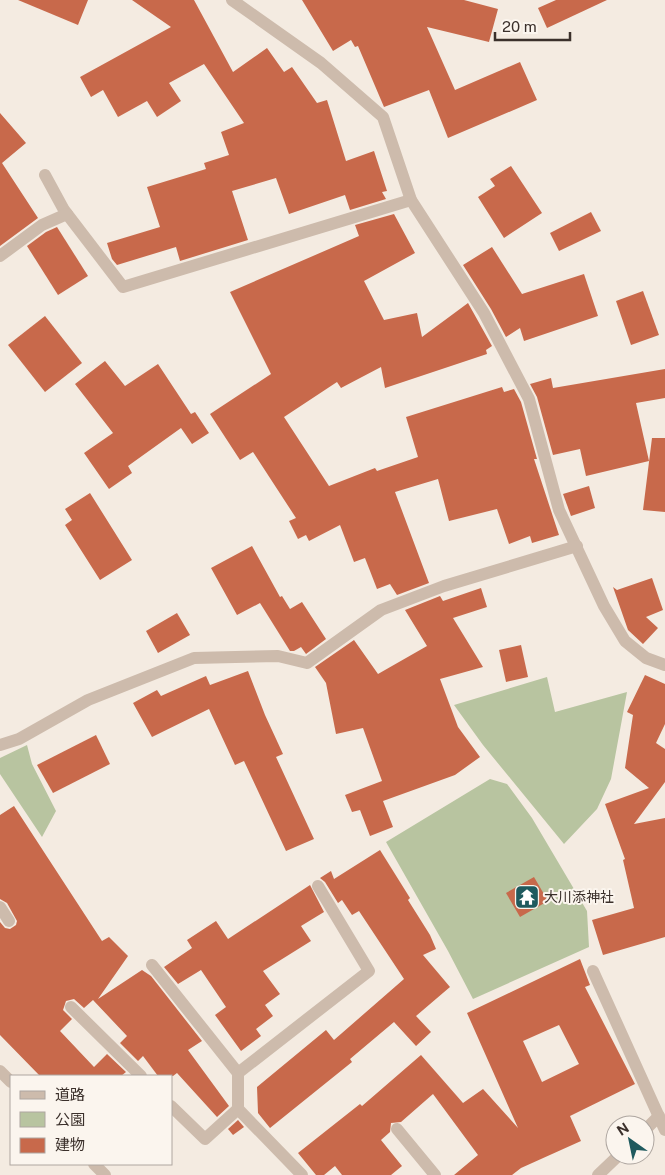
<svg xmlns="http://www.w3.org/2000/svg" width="665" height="1175" font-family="'Public Sans','Noto Sans JP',sans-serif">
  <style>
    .green { fill: #b8c4a0 }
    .building { fill: #c8694b; fill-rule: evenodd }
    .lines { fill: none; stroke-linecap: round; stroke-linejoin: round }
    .street { stroke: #cdbbac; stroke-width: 12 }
    .labels { text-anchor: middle; stroke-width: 4; stroke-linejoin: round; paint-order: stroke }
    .poi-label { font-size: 14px; fill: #3b302b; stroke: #fbf5ee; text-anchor: start }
  </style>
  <rect width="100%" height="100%" fill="#f4ebe1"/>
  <!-- green -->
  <g class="green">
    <polygon points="547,677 555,712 627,692 611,779 597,809 564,844 483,745 454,705"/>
    <polygon points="27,745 32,764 56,811 42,837 0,774 0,758"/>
    <polygon points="490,779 507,784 532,818 587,911 589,947 473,999 448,951 386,842"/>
  </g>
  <!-- building -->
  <g class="building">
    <polygon points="18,0 88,0 78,25"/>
    <polygon points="132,0 194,0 233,72 267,48 284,72 292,67 317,103 327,100 346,161 374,151 387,191 382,192 386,199 350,210 345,195 289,214 276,178 232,191 248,240 180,261 176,247 117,265 112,259 107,243 160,227 147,187 206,169 204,163 229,155 221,132 244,123 204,64 169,83 181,101 157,117 147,101 118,117 103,90 91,97 80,77 171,27"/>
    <polygon points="302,0 464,0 498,9 489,42 427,27 455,90 520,62 537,100 448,138 429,90 384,107 358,46 355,47 351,40 333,51"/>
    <polygon points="556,0 607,0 547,28 538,8"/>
    <polygon points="0,113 26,143 2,163 38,218 0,246"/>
    <polygon points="511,166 542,213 504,238 478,197 495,186 490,179"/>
    <polygon points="591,212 601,231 559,251 550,233"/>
    <polygon points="394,214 415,253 364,281 384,320 417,313 422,337 468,303 492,346 486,350 487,354 385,388 381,367 341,388 337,382 284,417 329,486 375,468 377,471 418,457 406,417 502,387 504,392 514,389 521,402 537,459 534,459 559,535 532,543 530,536 509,544 497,509 449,521 438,479 395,492 429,583 397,595 390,584 377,589 365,558 354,562 340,525 309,541 306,535 298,539 289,521 296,518 253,452 240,460 210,414 271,374 230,292 359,236 355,225"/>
    <polygon points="57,227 88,276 58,295 27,246 46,232"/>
    <polygon points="492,247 522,294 584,274 598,316 524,341 520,328 506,337 491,309 463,265"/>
    <polygon points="643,291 659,335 631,345 616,301"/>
    <polygon points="45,316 82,363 45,392 8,345"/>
    <polygon points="105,361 125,386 158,364 191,414 195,412 209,433 192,444 181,428 128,466 132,473 109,489 84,453 113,433 75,384"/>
    <polygon points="665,369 665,398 636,403 649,461 586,476 580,449 553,455 537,397 530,384 551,378 553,388"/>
    <polygon points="652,438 665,438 665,512 643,510"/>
    <polygon points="589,486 595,508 571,516 563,494"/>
    <polygon points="90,493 132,560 100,580 65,525 72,520 65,509"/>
    <polygon points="252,546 280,597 282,596 290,609 302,602 326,639 306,654 301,647 294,651 290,651 260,603 237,615 211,568"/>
    <polygon points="652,578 663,610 646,617 658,628 643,644 628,630 613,587 617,590"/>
    <polygon points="481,588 487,607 453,618 483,667 440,679 458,727 480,757 455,775 383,801 393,827 370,836 360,810 352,812 345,795 382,781 363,728 336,734 326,683 315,667 354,640 378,674 427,646 405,610 440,596 443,601"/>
    <polygon points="177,613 190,635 158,653 146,631"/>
    <polygon points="521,645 528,677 506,682 499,650"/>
    <polygon points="248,671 265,715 283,754 276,757 314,839 286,851 244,761 235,765 209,709 152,737 133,703 157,690 161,696 206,676 210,685"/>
    <polygon points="645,675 665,684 665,724 656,743 665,749 665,782 634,824 665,818 665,937 603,955 592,920 634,908 623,860 625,859 605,804 649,788 625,768 633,715 627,712"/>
    <polygon points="96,735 110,764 53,793 37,765"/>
    <polygon points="14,806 102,941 109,937 128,956 98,999 142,970 151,976 202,1041 188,1050 229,1106 217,1117 177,1073 173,1076 158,1076 143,1056 138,1061 120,1043 127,1036 93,1000 84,1008 74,999 66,1001 63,1010 72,1019 60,1031 94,1067 107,1054 126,1072 121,1076 40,1076 0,1035 0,922 5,928 10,929 16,925 17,921 7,903 0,899 0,815"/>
    <polygon points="380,850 410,898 408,900 430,935 436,949 423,955 450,987 416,1016 431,1032 416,1046 394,1022 350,1059 352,1062 270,1128 258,1113 257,1087 326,1030 334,1040 404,979 359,911 352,915 342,900 338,903 325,882 320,878 331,871 334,879"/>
    <polygon points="534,877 548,901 520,917 506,893"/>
    <polygon points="310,885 324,912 301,926 311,941 263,971 280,994 265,1005 273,1016 256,1029 261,1036 241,1051 215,1015 226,1007 201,970 178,984 164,967 192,948 187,940 216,921 228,939"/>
    <path d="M580,959L590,985L585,987L635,1084L570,1116L581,1141L521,1168L512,1175H454L478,1155L433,1094L401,1122L391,1123L390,1132L381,1140L402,1166L391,1175H342L335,1166L324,1175H316L298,1153L360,1104L362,1106L421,1055L463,1103L483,1089L518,1128L467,1013ZM559,1025L579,1064L542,1082L523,1041Z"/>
    <polygon points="238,1120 244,1127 233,1135 228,1129"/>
  </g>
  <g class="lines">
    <!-- street -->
    <g class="street">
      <polyline points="232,0 321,63 383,117 411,200 484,313 529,399 559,510 604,606 625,641 646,658 665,665"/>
      <polyline points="45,175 64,210 123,287 411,200"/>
      <polyline points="0,256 42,225 67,214"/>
      <polyline points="0,745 19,739 88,700 194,658 278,656 307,663 381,610 444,586 577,546"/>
      <polyline points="0,907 9,921"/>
      <polyline points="152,965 238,1073"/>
      <polyline points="593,971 665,1130"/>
      <polyline points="71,1007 141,1076"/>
      <polyline points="0,1071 11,1082"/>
      <polyline points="171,1106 205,1139 238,1109 302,1175"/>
      <polyline points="238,1109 238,1073 369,971 318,886"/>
      <polyline points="397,1129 435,1175"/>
      <polyline points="645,1130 659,1116"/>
      <polyline points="94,1164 105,1175"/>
      <polyline points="598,1175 619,1155"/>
    </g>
  </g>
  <!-- icons -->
  <defs>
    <symbol id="temple-square" viewBox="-11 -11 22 22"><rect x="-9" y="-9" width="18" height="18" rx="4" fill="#1f5a5e" stroke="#fbf5ee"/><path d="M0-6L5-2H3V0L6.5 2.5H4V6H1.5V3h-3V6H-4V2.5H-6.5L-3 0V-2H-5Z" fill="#fff"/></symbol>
  </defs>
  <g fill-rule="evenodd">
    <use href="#temple-square" x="513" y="883" width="28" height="28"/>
  </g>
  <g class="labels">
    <!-- poi labels -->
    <g class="poi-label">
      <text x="544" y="902">大川添神社</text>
    </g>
  </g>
  <!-- legend -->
  <rect x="10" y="1075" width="162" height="90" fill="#fbf5ee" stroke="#aea6a0"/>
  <rect x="20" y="1091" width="25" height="8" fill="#cdbbac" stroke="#aea6a0"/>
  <text x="55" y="1100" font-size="15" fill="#3b302b">道路</text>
  <rect x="20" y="1112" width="25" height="15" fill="#b8c4a0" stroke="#aea6a0"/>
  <text x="55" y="1125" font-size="15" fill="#3b302b">公園</text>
  <rect x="20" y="1138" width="25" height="15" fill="#c8694b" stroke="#aea6a0"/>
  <text x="55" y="1150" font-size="15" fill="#3b302b">建物</text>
  <!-- north arrow -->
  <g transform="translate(630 1140) rotate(327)"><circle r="24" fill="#fbf5ee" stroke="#aea6a0"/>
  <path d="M0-4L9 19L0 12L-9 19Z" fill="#1f5a5e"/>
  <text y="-8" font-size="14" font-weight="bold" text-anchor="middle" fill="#3b302b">N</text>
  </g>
  <!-- scale -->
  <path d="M495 32v8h75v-8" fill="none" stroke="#3b302b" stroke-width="2.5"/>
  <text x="502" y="32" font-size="15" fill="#3b302b" stroke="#fbf5ee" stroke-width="4" paint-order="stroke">20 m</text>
</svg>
